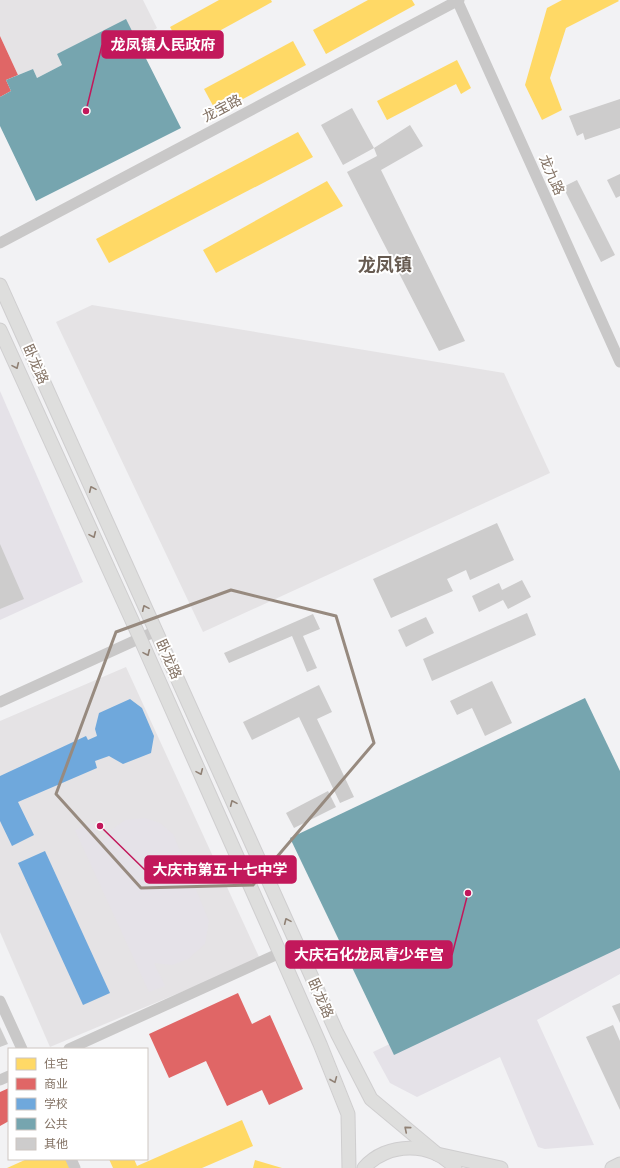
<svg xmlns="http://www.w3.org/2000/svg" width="620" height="1168" font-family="Mulish,'Noto Sans SC',sans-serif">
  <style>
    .built { fill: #e5e3e5 }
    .green { fill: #e5e2e8 }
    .homes { fill: #ffd966 }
    .shops { fill: #e06666 }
    .schools { fill: #6fa8dc }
    .public { fill: #76a5af }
    .building { fill: #cdcccc }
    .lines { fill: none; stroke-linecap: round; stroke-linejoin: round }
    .major-casing { stroke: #cfcecf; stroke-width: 15 }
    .minor { stroke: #c9c8c8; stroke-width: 11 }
    .major { stroke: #dededd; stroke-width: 13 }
    .oneway { stroke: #908175 }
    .marked { fill: none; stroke: #978a7f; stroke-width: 3; stroke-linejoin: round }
    .labels { text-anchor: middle; stroke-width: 4; stroke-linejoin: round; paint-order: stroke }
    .street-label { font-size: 14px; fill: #827163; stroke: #fff }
    .district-label { font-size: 18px; font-weight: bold; fill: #675b51; stroke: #fff }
    .leader { fill: none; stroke: #c2185b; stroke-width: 1.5 }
    .callout-dot { fill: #c2185b; stroke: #fff; stroke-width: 1.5 }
    .callout { fill: #c2185b; stroke: #c2185b; stroke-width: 1.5 }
    .callout-label { font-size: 15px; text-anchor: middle; font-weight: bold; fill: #fff }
  </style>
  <rect width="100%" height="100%" fill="#f2f2f4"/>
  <!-- built -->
  <g class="built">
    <polygon points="0,0 143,0 157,28 137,40 126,20 57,54 62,65 37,78 33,69 18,75 0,36"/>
    <polygon points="92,305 504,373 550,473 203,632 56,322"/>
    <polygon points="126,667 260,959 50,1047 0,932 0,721"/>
  </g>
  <!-- green -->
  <g class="green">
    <polygon points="0,391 83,582 0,620"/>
    <polygon points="145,818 160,823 173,834 209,921 205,944 188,959 172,965 154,963 165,986 149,992 75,830 92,822 101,844 110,831 125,820"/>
    <polygon points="615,935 620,945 620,974 537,1020 594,1145 545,1149 538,1147 500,1057 417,1097 390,1083 373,1052"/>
  </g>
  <!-- homes -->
  <g class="homes">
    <polygon points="219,0 271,0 272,2 183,51 170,27"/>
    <polygon points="368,0 412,0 415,5 326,54 313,30"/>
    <polygon points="562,0 618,0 619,1 566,28 550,78 562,110 542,120 525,85 547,8"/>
    <polygon points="293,41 306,65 217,113 204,89"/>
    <polygon points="457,60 471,88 461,94 456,84 387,120 377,101"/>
    <polygon points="298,132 313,157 109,263 96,239"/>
    <polygon points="327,181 343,206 216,273 203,250"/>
    <polygon points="242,1120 253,1146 202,1168 113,1168 109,1159 134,1159 137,1166"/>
    <polygon points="27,1159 66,1159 70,1168 7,1168"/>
    <polygon points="255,1160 282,1168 253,1168"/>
  </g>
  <!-- shops -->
  <g class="shops">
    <polygon points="0,36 18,75 6,80 11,91 0,97"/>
    <polygon points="238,993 252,1024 270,1015 303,1089 269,1105 262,1090 227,1106 206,1061 169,1078 149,1034"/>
    <polygon points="9,1088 9,1121 0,1126 0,1092"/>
  </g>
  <!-- schools -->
  <g class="schools">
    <polygon points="130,699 142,708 154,736 151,753 123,764 109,756 95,761 97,768 18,802 34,835 12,846 0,821 0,776 86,736 88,740 97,736 95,729 99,713"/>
    <polygon points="45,851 110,993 83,1005 18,863"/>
  </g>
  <!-- public -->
  <g class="public">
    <polygon points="126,19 181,128 36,201 0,126 0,97 11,91 6,80 33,69 37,78 62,65 57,54"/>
    <polygon points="585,698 620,771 620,948 394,1055 290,838"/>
  </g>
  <!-- building -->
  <g class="building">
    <polygon points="620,99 620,128 585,140 583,133 577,136 569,116"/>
    <polygon points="352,108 374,148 410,125 423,146 381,170 465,341 439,351 347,172 377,156 374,148 343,165 321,125"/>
    <polygon points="620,174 620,196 616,198 607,180"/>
    <polygon points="577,180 615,255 601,262 563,187"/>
    <polygon points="497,523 514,560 470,580 466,570 447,579 453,591 391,618 373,579"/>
    <polygon points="0,544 24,599 0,609"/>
    <polygon points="522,580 531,597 508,609 503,600 479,612 472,596 499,583 502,590"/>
    <polygon points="527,613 536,635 432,681 423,659"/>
    <polygon points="313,614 320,629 303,636 317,668 307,672 292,636 229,663 224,653"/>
    <polygon points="426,617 434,633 406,647 398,630"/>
    <polygon points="492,681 512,723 485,736 472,708 457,715 450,701"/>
    <polygon points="319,685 332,712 317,719 354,797 340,803 299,717 252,740 243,722"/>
    <polygon points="328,791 336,807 294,828 286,813"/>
    <polygon points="620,1003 620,1023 612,1006"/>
    <polygon points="613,1025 620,1041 620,1110 586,1037"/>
    <polygon points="0,1027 8,1044 0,1047"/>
  </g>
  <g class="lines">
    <defs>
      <g id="major">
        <polyline points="0,285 337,1033 371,1099 437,1154 501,1168"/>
        <polyline points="0,330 140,638 280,953 320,1044 348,1114 349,1168"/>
        <path d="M364,1168C386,1142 433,1141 455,1168"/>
        <polyline points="612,1168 620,1164"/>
      </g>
    </defs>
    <!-- major casing -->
    <use href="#major" class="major-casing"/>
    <!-- minor -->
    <g class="minor">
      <polyline points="457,0 620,362"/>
      <polyline points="0,243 459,0"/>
      <polyline points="0,702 156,631"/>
      <polyline points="0,1001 22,1049"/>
      <polyline points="69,1049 280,953"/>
      <polyline points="0,1080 9,1076"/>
      <polyline points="71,1159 75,1168"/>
    </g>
    <!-- major -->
    <use href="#major" class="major"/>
  </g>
  <!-- one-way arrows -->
  <defs><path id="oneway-chevron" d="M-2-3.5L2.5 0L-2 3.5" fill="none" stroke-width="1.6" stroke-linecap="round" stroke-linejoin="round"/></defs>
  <g class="oneway">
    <use href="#oneway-chevron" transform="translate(16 366) rotate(66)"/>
    <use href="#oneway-chevron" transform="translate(92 489) rotate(-114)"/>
    <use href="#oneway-chevron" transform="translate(93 535) rotate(66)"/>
    <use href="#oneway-chevron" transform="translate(145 608) rotate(-114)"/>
    <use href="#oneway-chevron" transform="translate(147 653) rotate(66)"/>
    <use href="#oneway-chevron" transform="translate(200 772) rotate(66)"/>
    <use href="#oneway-chevron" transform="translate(233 803) rotate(-114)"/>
    <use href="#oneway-chevron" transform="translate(287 921) rotate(-114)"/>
    <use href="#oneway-chevron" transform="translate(334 1080) rotate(68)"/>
    <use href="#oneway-chevron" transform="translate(407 1129) rotate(-140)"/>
  </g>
  <!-- marked area -->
  <path class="marked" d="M231,590L336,616L374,743L253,885L141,888L56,794L116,632Z"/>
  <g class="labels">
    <!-- street labels -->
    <g class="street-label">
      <text transform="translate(222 108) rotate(-28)" y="5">龙宝路</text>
      <text transform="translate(552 175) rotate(66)" y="5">龙九路</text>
      <text transform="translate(36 364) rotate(66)" y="5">卧龙路</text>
      <text transform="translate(169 659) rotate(66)" y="5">卧龙路</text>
      <text transform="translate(321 998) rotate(66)" y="5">卧龙路</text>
    </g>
    <!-- district labels -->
    <g class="district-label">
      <text x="385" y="271">龙凤镇</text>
    </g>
  </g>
  <!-- callouts -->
  <path class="leader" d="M86 111L102 45M100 826L145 870M468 893L452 955"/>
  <g class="callout-dot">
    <circle cx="86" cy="111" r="4"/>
    <circle cx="100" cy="826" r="4"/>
    <circle cx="468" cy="893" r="4"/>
  </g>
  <g class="callout">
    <rect x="102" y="31" width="121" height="27" rx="4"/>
    <rect x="145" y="856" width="151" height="27" rx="4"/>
    <rect x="286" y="941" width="166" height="27" rx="4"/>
  </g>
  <g class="callout-label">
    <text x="163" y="50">龙凤镇人民政府</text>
    <text x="220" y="875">大庆市第五十七中学</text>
    <text x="369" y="960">大庆石化龙凤青少年宫</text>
  </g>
  <!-- legend -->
  <rect x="8" y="1048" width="140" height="112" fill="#ffffff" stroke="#cdc6c1"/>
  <rect x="16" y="1058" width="20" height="12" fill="#ffd966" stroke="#cdc6c1"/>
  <text x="44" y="1068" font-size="12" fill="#827163">住宅</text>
  <rect x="16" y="1078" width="20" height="12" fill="#e06666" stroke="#cdc6c1"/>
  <text x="44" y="1088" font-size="12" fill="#827163">商业</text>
  <rect x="16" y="1098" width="20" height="12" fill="#6fa8dc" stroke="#cdc6c1"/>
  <text x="44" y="1108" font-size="12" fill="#827163">学校</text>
  <rect x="16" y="1118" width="20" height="12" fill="#76a5af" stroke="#cdc6c1"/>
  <text x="44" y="1128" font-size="12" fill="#827163">公共</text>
  <rect x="16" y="1138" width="20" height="12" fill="#cdcccc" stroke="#cdc6c1"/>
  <text x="44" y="1148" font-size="12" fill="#827163">其他</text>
</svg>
